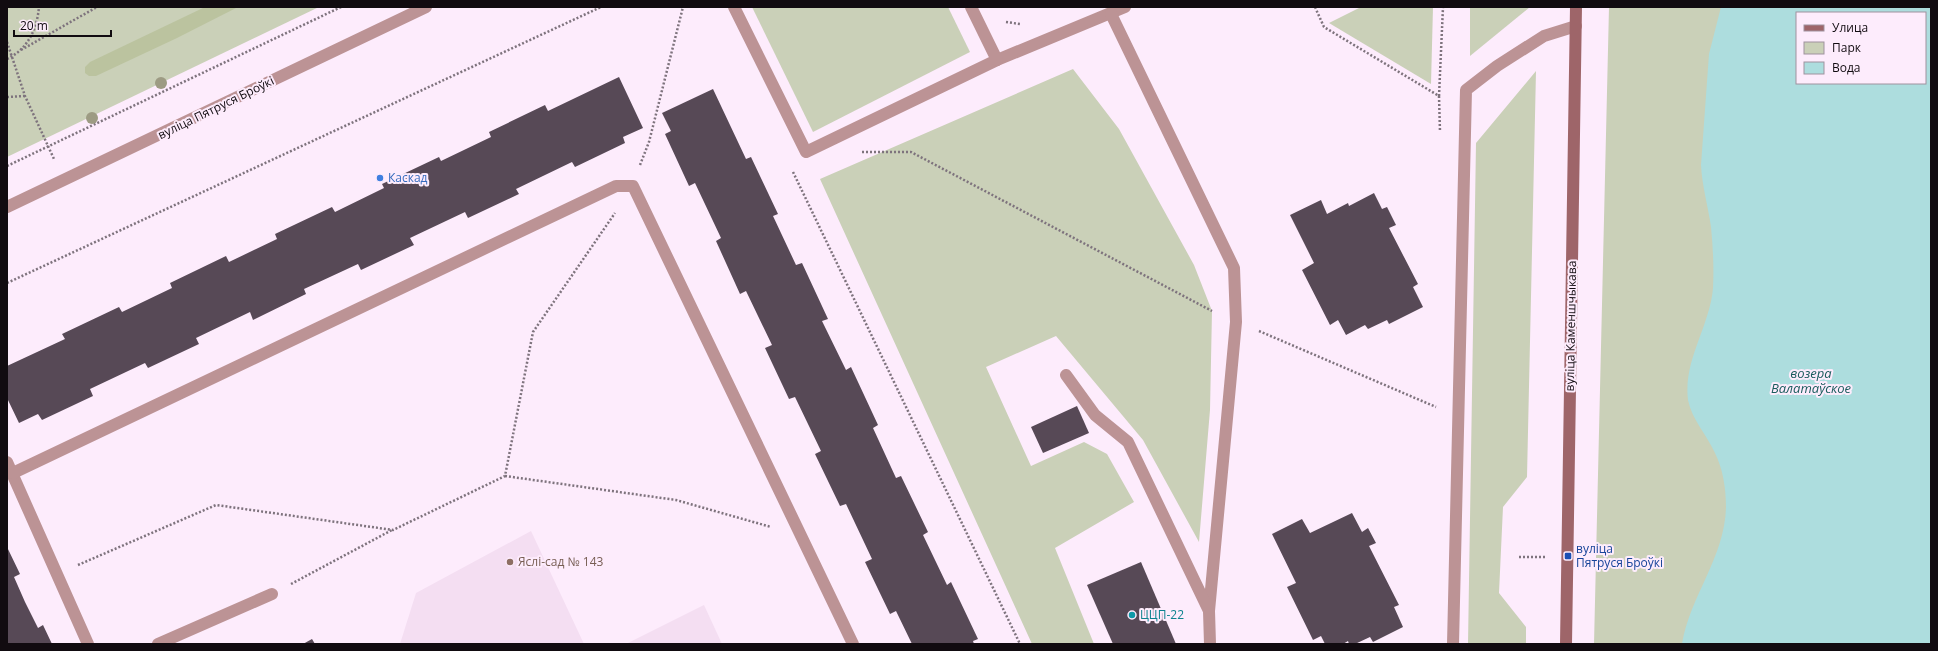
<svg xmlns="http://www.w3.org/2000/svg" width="1938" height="651" font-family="'Open Sans',sans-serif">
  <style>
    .built { fill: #f4def2 }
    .green { fill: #cad0b8; fill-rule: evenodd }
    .forest { fill: #bbc39f }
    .water { fill: #adddde; fill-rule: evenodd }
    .building { fill: #574956 }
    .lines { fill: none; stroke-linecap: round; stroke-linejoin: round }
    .path { stroke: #7e737d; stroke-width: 2.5; stroke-dasharray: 2 2; stroke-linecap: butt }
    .lane { stroke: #bc9395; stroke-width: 12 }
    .street { stroke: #bc9395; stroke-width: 12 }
    .secondary { stroke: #9e6569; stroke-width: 12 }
    .tree { fill: #9d9b83 }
    .shop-dot { fill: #3f7fe0; stroke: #fdecfc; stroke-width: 1.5 }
    .transit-dot { fill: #1a4fb4; stroke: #fdecfc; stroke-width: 1.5 }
    .education-dot { fill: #8d6e63; stroke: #fdecfc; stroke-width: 1.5 }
    .culture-dot { fill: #0f9aa8; stroke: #fdecfc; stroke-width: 1.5 }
    .labels { text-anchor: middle; stroke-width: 4; stroke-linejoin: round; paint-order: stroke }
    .street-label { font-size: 12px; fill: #110b10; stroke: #fdecfc }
    .shop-label { font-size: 12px; fill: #366cbe; stroke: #fdecfc; text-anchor: start }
    .transit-label { font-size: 12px; fill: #164399; stroke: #fdecfc; text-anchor: start }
    .education-label { font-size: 12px; fill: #785e54; stroke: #fdecfc; text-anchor: start }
    .culture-label { font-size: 12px; fill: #0d838f; stroke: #fdecfc; text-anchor: start }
    .water-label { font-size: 13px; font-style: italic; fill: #1a5c5d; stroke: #fdecfc }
  </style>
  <rect width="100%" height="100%" fill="#fdecfc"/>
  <!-- built -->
  <g class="built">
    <polygon points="531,531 584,644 400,644 416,593"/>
    <polygon points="704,605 722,644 626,644"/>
  </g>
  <!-- green -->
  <g class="green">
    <polygon points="7,7 319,7 7,157"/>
    <polygon points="752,7 948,7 970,52 813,132"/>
    <polygon points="1361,7 1433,7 1431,84 1329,23"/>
    <polygon points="1470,7 1530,7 1470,56"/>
    <path d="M1609,7H1931V644H1594ZM1797,13H1925V83H1797Z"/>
    <polygon points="1073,69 1119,129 1194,265 1212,311 1210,410 1199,542 1143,440 1056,336 986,367 1031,466 1084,442 1107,454 1134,502 1055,548 1094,644 1032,644 820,179"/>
    <polygon points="1536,71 1527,477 1503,507 1499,593 1526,627 1526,644 1468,644 1476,143"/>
  </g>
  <!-- forest -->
  <polygon class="forest" points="205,7 238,7 177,38 96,76 89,76 85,73 85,67 90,62"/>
  <!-- water -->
  <path class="water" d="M1721,7H1931V644H1682C1690,596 1725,557 1726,507C1726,489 1723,469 1715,453C1707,435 1692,420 1688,400C1683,360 1710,326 1713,288C1714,268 1713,247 1711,227C1708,206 1702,186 1701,165L1709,54ZM1797,13H1925V83H1797Z"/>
  <!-- building -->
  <g class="building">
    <polygon points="619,77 643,128 623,137 625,143 575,167 572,162 516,189 519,194 468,218 465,212 410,238 414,245 361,270 358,264 304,289 306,294 253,320 250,312 196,338 199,344 148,368 145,363 90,389 93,396 42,420 38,414 19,423 7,398 7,366 65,339 62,334 119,307 122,312 172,288 170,283 226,256 229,262 277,239 275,234 332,207 335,212 384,188 382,184 439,157 441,161 491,137 489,132 545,105 548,111"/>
    <polygon points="713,89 746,159 751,157 778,214 773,216 796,265 802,263 828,319 822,321 846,370 851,367 878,425 873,428 896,478 901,476 928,532 923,535 947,585 951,582 978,639 973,641 974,644 912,644 896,611 890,614 865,562 872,559 846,504 840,506 815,454 821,451 795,397 789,399 765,348 772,345 746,291 740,294 716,241 721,238 695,183 689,186 665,134 671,131 662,113"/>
    <polygon points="1374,193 1382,209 1387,207 1396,225 1389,228 1418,284 1413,287 1423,307 1389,324 1387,320 1368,329 1365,325 1346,335 1338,320 1330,325 1302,270 1314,263 1290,215 1321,200 1327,214 1348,203 1349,206"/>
    <polygon points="1077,406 1089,433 1043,453 1031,427"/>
    <polygon points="1352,513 1362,532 1368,528 1376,543 1369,546 1399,605 1394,607 1403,627 1373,642 1370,637 1355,644 1349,644 1348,641 1343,644 1325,644 1321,636 1313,640 1287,587 1296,583 1272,534 1302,519 1310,533"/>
    <polygon points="7,547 20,574 14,577 25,602 38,628 43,625 52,644 7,644"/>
    <polygon points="1141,562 1176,644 1113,644 1087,585"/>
    <polygon points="312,639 315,644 303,644"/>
  </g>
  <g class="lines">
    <!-- path -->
    <g class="path">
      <polyline points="1315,7 1324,27 1439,96 1440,132"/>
      <polyline points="1006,22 1020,24"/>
      <polyline points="7,42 25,96 54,159"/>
      <polyline points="21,50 97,7"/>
      <path d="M7,59C28,49 37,29 39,7"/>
      <polyline points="1439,96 1443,7"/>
      <polyline points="7,97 25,96"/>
      <polyline points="862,152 911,152 1212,311"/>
      <polyline points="640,165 649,142 683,7"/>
      <polyline points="7,166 341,7"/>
      <polyline points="793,172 1020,644"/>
      <polyline points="7,283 601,7"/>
      <polyline points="1259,331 1436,407"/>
      <polyline points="505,476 676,500 771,527"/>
      <polyline points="1519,557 1545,557"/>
      <polyline points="78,565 216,505 393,530 505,476 533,332 615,213"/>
      <polyline points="291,584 392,530"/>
    </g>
    <!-- lane -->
    <g class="lane">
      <polyline points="734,7 806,152 997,60 1125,7"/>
      <polyline points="971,7 997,60"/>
      <polyline points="1111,14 1234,268 1236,322 1209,611"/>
      <polyline points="1066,375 1095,415 1128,442 1209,611 1210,644"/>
      <polyline points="7,462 88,644"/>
      <polyline points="13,473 616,186 633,186 853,644"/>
      <polyline points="158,644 272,594"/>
      <polyline points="1453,644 1466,90 1497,66 1544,36 1576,26"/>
    </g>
    <!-- street -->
    <polyline class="street" points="7,207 426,7"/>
    <!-- secondary -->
    <polyline class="secondary" points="1566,644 1576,7"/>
  </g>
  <!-- trees -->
  <g class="tree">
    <circle cx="161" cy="83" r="6"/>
    <circle cx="92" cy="118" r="6"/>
  </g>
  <!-- markers -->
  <circle class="shop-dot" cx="380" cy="178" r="4"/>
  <rect class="transit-dot" x="1564" y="552" width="8" height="8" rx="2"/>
  <circle class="education-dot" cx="510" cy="562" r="4"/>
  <circle class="culture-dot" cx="1132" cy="615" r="4"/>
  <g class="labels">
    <!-- street labels -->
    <g class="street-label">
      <text transform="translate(216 108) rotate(-26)" y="4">вуліца Пятруся Броўкі</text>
      <text transform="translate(1571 326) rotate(-89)" y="4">вуліца Каменшчыкава</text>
    </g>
    <!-- shop labels -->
    <g class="shop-label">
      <text x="388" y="182">Каскад</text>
    </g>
    <!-- transit labels -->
    <g class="transit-label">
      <text x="1576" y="553">вуліца<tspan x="1576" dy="14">Пятруся Броўкі</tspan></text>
    </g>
    <!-- education labels -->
    <g class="education-label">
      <text x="518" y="566">Яслі-сад № 143</text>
    </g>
    <!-- culture labels -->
    <g class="culture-label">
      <text x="1140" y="619">ЦЦП-22</text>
    </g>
    <!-- water labels -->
    <g class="water-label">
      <text x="1811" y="378">возера<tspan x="1811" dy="15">Валатаўское</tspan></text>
    </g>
  </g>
  <!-- border -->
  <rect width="1938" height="651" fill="none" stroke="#110b10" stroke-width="16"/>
  <!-- legend -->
  <rect x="1796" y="12" width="130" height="72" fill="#fdecfc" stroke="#9f929e"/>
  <rect x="1804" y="25" width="20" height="6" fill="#9e6569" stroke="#9f929e"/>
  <text x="1832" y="32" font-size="12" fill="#110b10">Улица</text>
  <rect x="1804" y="42" width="20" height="12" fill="#cad0b8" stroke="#9f929e"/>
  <text x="1832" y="52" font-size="12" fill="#110b10">Парк</text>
  <rect x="1804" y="62" width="20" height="12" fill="#adddde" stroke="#9f929e"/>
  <text x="1832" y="72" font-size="12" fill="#110b10">Вода</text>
  <!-- scale -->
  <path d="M14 30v6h97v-6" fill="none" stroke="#110b10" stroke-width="2"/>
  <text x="20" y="30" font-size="12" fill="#110b10" stroke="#fdecfc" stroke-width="3" paint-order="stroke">20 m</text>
</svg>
